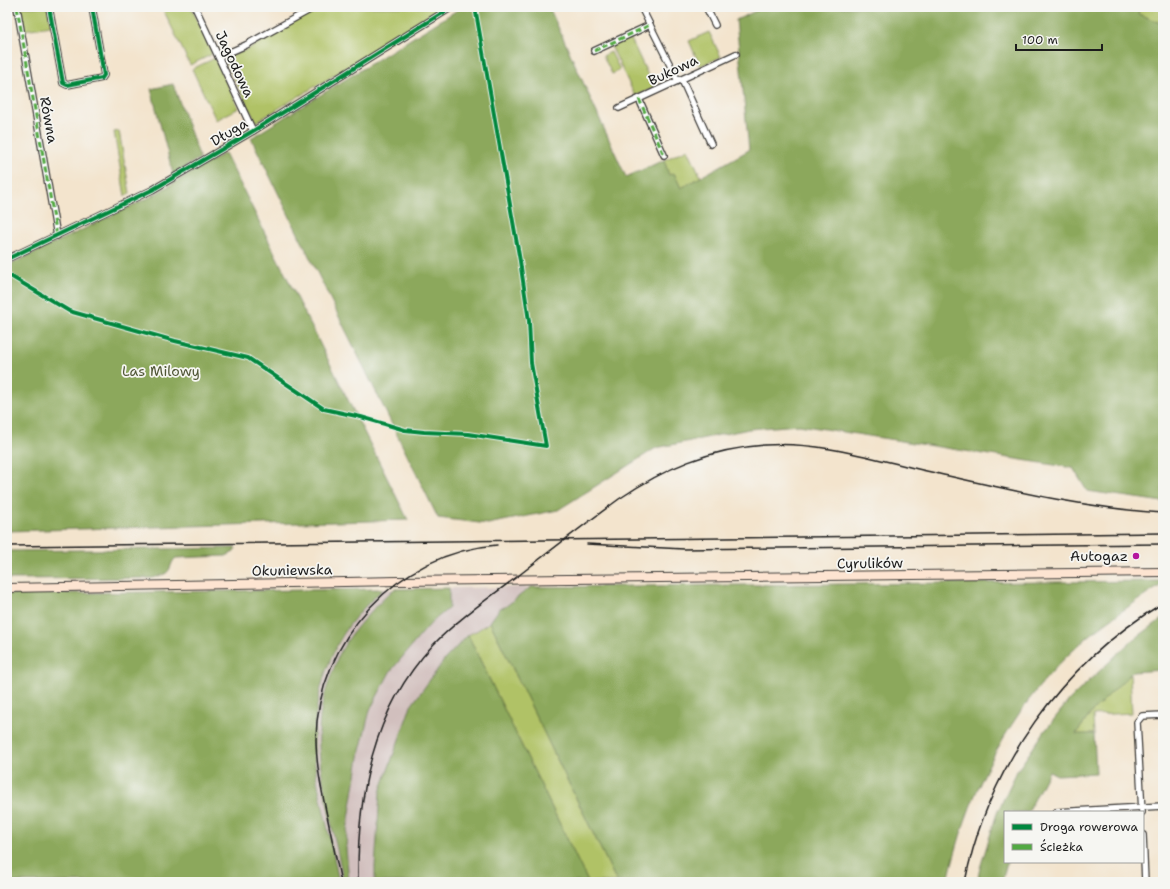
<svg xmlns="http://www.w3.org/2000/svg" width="1170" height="889" font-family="'Shantell Sans',sans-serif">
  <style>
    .industrial { fill: #d1bfbd }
    .green { fill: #b0c266; stroke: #666f41 }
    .forest { fill: #8ca85b; stroke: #54623c }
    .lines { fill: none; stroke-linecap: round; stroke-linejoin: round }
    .minor-casing { stroke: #3c3a37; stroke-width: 8 }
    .secondary-casing { stroke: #3c3a37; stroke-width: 10 }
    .minor { stroke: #fff; stroke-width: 5.5 }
    .secondary { stroke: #fde4d1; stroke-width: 8 }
    .rail { stroke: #1c1c1c; stroke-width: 1.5 }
    .quiet { stroke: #52a943; stroke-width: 3; stroke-dasharray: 6 3; stroke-linecap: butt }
    .cycleway-casing { stroke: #f6f6f2; stroke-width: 6 }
    .cycleway { stroke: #00873e; stroke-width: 4 }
    .poi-dot { fill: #b5179e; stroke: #f6f6f2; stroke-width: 1.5 }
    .labels { text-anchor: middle; stroke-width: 3.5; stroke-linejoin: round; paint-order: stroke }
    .street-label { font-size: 14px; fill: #1c1c1c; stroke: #f6f6f2 }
    .park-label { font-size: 14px; fill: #505636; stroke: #f6f6f2 }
    .poi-label { font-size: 14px; fill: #1c1c1c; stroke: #f6f6f2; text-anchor: end }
  </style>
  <rect width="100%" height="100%" fill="#f6f6f2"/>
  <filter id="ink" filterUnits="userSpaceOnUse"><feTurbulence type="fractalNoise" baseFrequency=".025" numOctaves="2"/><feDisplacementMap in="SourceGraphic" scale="8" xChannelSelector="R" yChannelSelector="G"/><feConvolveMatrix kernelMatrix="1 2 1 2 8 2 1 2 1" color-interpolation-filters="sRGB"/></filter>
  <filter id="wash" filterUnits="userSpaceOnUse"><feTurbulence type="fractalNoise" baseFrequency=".012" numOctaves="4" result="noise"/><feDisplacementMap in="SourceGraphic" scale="16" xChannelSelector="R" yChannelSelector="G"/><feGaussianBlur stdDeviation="0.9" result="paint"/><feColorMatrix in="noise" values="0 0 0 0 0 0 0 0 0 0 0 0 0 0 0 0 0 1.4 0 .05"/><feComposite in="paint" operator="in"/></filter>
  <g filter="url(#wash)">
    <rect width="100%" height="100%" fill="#f3e4cd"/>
    <!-- industrial -->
    <g class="industrial">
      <polygon points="531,587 505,607 500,608 490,622 478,630 468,635 380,792 375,867 375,882 349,882 346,848 347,831 360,751 370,710 390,672 419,637 433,621 449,608 449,588"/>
      <polygon points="383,589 394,589 374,608 341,651 330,676 323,698 320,716 319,754 327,806 344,882 339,882 316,773 314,728 317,706 322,685 332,658 348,627 367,604"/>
    </g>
    <!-- green -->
    <g class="green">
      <polygon points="20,7 48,7 51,26 24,30"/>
      <polygon points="162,7 191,7 212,52 211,55 190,65"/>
      <polygon points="323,7 441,7 411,27 411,29 256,122 225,61 227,57 248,49 295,21"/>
      <polygon points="1140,7 1163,7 1163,24 1138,14"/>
      <polygon points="709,32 721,57 700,66 689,41"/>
      <polygon points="630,37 654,88 635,96 611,46"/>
      <polygon points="611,52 620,70 612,74 603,56"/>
      <polygon points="215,58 239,108 216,120 192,69"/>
      <polygon points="119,131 130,193 125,196 114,132"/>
      <polygon points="688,149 701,177 681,188 674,174 669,176 664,160"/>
      <polygon points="490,622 617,882 588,882 468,635 478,630"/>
      <polygon points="1130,673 1132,713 1093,715 1094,734 1075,735 1091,713"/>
    </g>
    <!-- forest -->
    <g class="forest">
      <polygon points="462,7 549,7 626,177 664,160 669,175 674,173 681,188 749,150 736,20 764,7 1140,7 1138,14 1163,24 1163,502 1087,491 1073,468 799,425 749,429 656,448 558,510 488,524 438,518 251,138"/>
      <polygon points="173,84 200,158 173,174 151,89"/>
      <polygon points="225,153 408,520 7,531 7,266 150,197"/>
      <path d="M236,548L234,552L226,556L176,558C171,562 172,565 169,570C166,575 159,576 153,578L7,579V551Z"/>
      <path d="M1160,581L1163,584C1134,603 1105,621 1080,644C1020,697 977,774 956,850C953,860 950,871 948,882H617L490,622L500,608L505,607L531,587Z"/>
      <path d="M449,588V608L433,621L419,637L390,672L370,710L360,751L347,831L346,848L349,882H344C337,850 330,819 324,787C321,769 318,751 319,732C319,710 326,688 334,668C336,662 338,656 341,651C354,627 375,607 394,589Z"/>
      <path d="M383,589C370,601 358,613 348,627C320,669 309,722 316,772C317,784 321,796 323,808C329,833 334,857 339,882H7V594Z"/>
      <polygon points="1163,618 1163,670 1132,672 1091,713 1076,734 1094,734 1096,773 1057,775 1049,771 1028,812 1005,812 1005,862 1007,862 1002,882 977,882 980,868 997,813 1017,771 1044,732 1070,699 1128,644"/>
      <polygon points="468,635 588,882 375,882 375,867 380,792 411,706 445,659"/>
    </g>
  </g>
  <g filter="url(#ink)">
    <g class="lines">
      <defs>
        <g id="minor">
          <polyline points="17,7 57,236"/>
          <polyline points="49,7 63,83 67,85 102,78 104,75 92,7"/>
          <polyline points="195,7 253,131"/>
          <polyline points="641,7 678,81"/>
          <polyline points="706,7 715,25"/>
          <polyline points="594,51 650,25"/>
          <polyline points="219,57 246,45 315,7"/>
          <polyline points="682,80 711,144"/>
          <polyline points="639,99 664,155"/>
          <polyline points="619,108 736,54"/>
          <polyline points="7,259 152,190 253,131 452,7"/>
          <polyline points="1056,812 1163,806"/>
          <polyline points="1142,812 1137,722 1142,716 1163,715"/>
          <polyline points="1143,835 1145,882"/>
        </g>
        <polyline id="secondary" points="7,588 399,581 1163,572"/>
      </defs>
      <!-- minor casing -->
      <use href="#minor" class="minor-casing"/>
      <!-- secondary casing -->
      <use href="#secondary" class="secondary-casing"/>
      <!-- minor -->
      <use href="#minor" class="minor"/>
      <!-- secondary -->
      <use href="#secondary" class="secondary"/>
      <!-- rail -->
      <g class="rail">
        <polyline points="587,544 684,549 1163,544"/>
        <polyline points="7,546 1163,533"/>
        <path d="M341,882C336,858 331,835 326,811C321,787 316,763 316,739C317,640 398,552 497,545"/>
        <path d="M358,882C357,795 372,711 433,645C458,619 489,598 518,576C551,550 585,524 619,499C665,468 709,449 765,445C818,441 871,458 922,470C1002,488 1081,508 1163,513"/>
        <path d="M965,882C988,766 1062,664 1163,603"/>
      </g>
      <!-- quiet -->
      <g class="quiet">
        <polyline points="17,7 57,236"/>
        <polyline points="594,51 650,25"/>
        <polyline points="639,99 664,155"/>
      </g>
      <defs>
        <g id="cycleway">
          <polyline points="49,7 63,83 67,85 102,78 104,75 92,7"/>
          <polyline points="7,259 152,190 253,131 452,7"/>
          <polyline points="7,274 69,311 175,341 248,358 324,409 361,417 405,430 424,432 468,434 546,446 531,363 529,321 520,261 475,7"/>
        </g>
      </defs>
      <!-- cycleway casing -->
      <use href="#cycleway" class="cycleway-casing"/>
      <!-- cycleway -->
      <use href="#cycleway" class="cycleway"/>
    </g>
  </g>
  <!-- markers -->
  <circle class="poi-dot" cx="1136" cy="556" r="4"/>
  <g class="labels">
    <!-- street labels -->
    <g class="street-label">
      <text transform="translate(235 64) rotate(65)" y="5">Jagodowa</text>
      <text transform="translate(673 70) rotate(-25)" y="5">Bukowa</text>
      <text transform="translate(49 120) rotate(80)" y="5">Równa</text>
      <text transform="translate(229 132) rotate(-31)" y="5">Długa</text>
      <text transform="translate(870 563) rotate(-1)" y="5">Cyrulików</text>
      <text transform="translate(292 570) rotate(-1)" y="5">Okuniewska</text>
    </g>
    <!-- park labels -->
    <g class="park-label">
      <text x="161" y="376">Las Milowy</text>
    </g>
    <!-- poi labels -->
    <g class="poi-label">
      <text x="1128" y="561">Autogaz</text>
    </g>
  </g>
  <!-- margin -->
  <rect width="1170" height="889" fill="none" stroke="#f6f6f2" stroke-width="24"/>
  <!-- legend -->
  <rect x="1004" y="811" width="140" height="52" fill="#f6f6f2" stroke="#9f9f9c"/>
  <rect x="1012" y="824" width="20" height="6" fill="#00873e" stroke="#9f9f9c"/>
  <text x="1040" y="831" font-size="12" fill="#1c1c1c">Droga rowerowa</text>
  <rect x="1012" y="844" width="20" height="6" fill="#52a943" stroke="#9f9f9c"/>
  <text x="1040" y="851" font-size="12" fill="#1c1c1c">Ścieżka</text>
  <!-- scale -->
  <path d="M1016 44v6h86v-6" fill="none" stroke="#1c1c1c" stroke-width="2"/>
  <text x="1022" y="44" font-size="12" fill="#1c1c1c" stroke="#f6f6f2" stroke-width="3" paint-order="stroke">100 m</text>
</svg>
